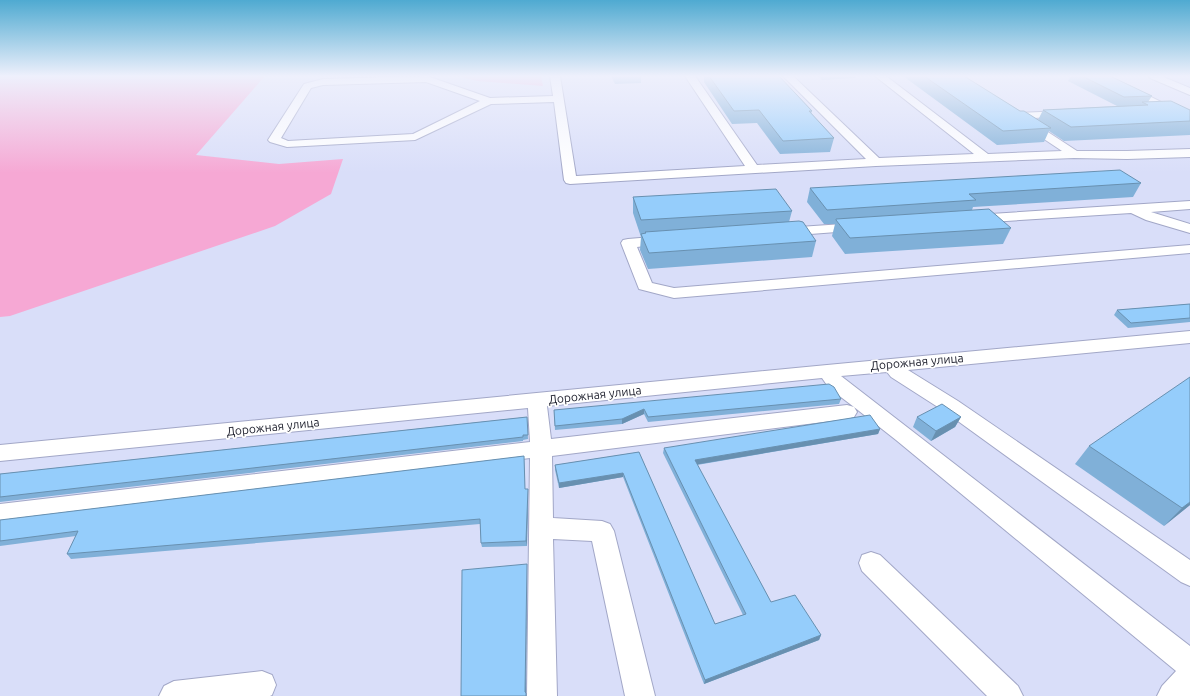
<svg xmlns="http://www.w3.org/2000/svg" width="1190" height="696" font-family="Ubuntu,sans-serif">
  <style>
    .green { fill: #f6a8d4 }
    .lines { fill: none; stroke-linecap: round; stroke-linejoin: round }
    .minor-casing { stroke: #a2a7c7; stroke-width: 2 }
    .minor { fill: #fff; fill-rule: evenodd }
    .wall { fill: #80b0d8 }
    .shaded-wall { fill: #6890b0 }
    .building { fill: #95cdfb; stroke: #6890b0 }
    .labels { text-anchor: middle; stroke-width: 3.5; stroke-linejoin: round; paint-order: stroke }
    .street-label { font-size: 12px; fill: #20222f; stroke: #fff }
  </style>
  <rect width="100%" height="100%" fill="#d9def9"/>
  <!-- green -->
  <g class="green">
    <polygon points="0,76 265,76 196,155 279,164 343,159 331,194 275,226 10,316 0,317"/>
    <polygon points="458,76 541,76 543,86 477,81"/>
  </g>
  <g class="lines">
    <defs>
      <g id="minor">
        <path d="M427,76L490,98L553,96L550,76H560L576,176L745,166L685,76H695L757,165L866,159L783,76H793L879,158L974,154L875,76H886L988,154L1062,151L1023,125L1022,123L1027,120L1031,121L1077,151H1127L1190,149V157L1127,159L1074,158L876,166L570,184L566,183L564,180L554,102L491,104L415,140L287,147L270,142L268,140L304,84L323,79ZM426,82L480,101L413,134L288,141L281,138L311,88L323,85Z"/>
        <polygon points="1096,76 1108,76 1190,116 1190,123"/>
        <polygon points="1148,76 1161,76 1190,88 1190,95 1150,78"/>
        <polygon points="1064,111 1068,112 1069,114 1068,116 1017,119 1012,116 1017,113"/>
        <polygon points="1190,201 1190,209 1151,212 1190,224 1190,233 1146,220 1131,213 975,223 970,222 968,219 970,216 975,215"/>
        <polygon points="858,223 863,224 865,227 863,230 784,236 779,235 777,232 779,229 784,228"/>
        <polygon points="664,236 669,237 671,240 669,243 637,247 652,283 674,288 1190,245 1190,253 674,298 639,289 621,243 623,240 628,239"/>
        <path d="M1190,331V343L908,370L958,401L1190,560V586L1181,582L944,411L891,377L887,372L841,376L1190,646V696H1157L1162,686L1176,671L896,440L854,407L857,412L854,417L847,419L552,456L553,518L602,521L610,524L614,531L655,696H625L592,541L553,539L557,696H527L530,458L0,524V504L530,442L528,408L0,461V445L827,365ZM822,378L829,388L854,407L847,405L551,439L547,406Z"/>
        <polygon points="871,552 880,555 1018,686 1023,696 987,696 862,571 859,563 862,555"/>
        <polygon points="262,671 272,675 276,685 272,695 270,696 159,696 164,686 174,681"/>
      </g>
    </defs>
    <!-- minor casing -->
    <use href="#minor" class="minor-casing"/>
    <!-- minor -->
    <use href="#minor" class="minor"/>
  </g>
  <!-- wall -->
  <g class="wall">
    <polygon points="611,76 641,76 641,83 615,84"/>
    <polygon points="704,76 779,76 812,111 811,114 834,138 830,152 780,154 757,123 732,124 704,82"/>
    <polygon points="818,76 856,76 855,78 822,80"/>
    <polygon points="903,76 964,76 1020,111 1038,120 1043,110 1117,106 1068,81 1071,76 1110,76 1152,96 1148,102 1190,110 1190,135 1064,141 1049,131 1044,142 997,145"/>
    <polygon points="1141,183 1133,197 973,207 972,210 1011,228 1003,244 845,254 832,236 835,224 824,224 807,202 810,188"/>
    <polygon points="633,197 792,211 789,222 816,241 812,257 648,269 640,250 641,237 633,213"/>
    <polygon points="1190,304 1190,322 1128,328 1114,315 1117,310"/>
    <polygon points="841,399 839,404 648,422 644,414 622,424 555,430 554,410"/>
    <polygon points="527,417 528,439 523,440 523,441 0,502 0,474"/>
    <polygon points="917,417 961,417 955,427 931,441 913,427"/>
    <polygon points="880,429 878,434 697,465 771,602 821,635 819,640 704,684 623,477 559,488 555,470 555,465 639,452 715,624 743,615 663,453 664,448"/>
    <polygon points="1089,446 1190,505 1164,526 1075,464"/>
    <polygon points="524,456 525,489 528,489 528,494 527,546 482,547 481,543 480,524 71,559 67,554 76,536 0,546 0,520"/>
  </g>
  <!-- shaded-wall -->
  <g class="shaded-wall">
    <polygon points="644,409 644,414 622,424 622,419"/>
    <polygon points="961,417 955,427 931,441 936,431"/>
    <polygon points="880,429 878,434 694,465 695,460"/>
    <polygon points="623,473 623,477 559,488 559,483"/>
    <polygon points="528,489 528,494 527,546 526,541"/>
    <polygon points="1190,502 1190,505 1164,526 1182,508"/>
    <polygon points="527,564 527,569 526,696 525,692"/>
    <polygon points="821,635 819,640 704,684 705,680"/>
  </g>
  <!-- building -->
  <g class="building">
    <polygon points="709,76 779,76 812,111 809,111 834,138 783,141 759,110 734,111"/>
    <polygon points="924,76 964,76 1020,111 1024,111 1051,128 1003,131"/>
    <polygon points="1082,76 1110,76 1152,96 1124,97"/>
    <polygon points="1171,101 1190,110 1190,121 1071,127 1043,110 1148,105 1142,102"/>
    <polygon points="1120,170 1141,183 969,194 976,200 827,210 810,188"/>
    <polygon points="776,189 792,211 641,220 633,197"/>
    <polygon points="989,209 1011,228 850,238 836,220 836,219"/>
    <polygon points="799,221 803,222 816,241 649,253 641,234 646,233 645,232"/>
    <polygon points="1190,304 1190,318 1131,323 1117,310"/>
    <polygon points="1190,377 1190,502 1182,508 1089,446"/>
    <polygon points="829,384 834,387 841,399 648,417 644,409 622,419 555,426 554,410"/>
    <polygon points="942,404 961,417 936,431 917,417"/>
    <polygon points="870,415 880,429 695,460 771,602 795,595 821,635 705,680 623,473 559,483 555,465 639,452 715,624 746,614 664,448"/>
    <polygon points="527,417 528,435 523,435 523,437 0,497 0,474"/>
    <polygon points="524,456 525,489 528,489 526,541 481,543 480,519 67,554 78,531 0,541 0,520"/>
    <polygon points="527,564 525,692 526,693 526,696 461,696 462,570"/>
  </g>
  <!-- sky -->
  <linearGradient id="sky" x2="0" y2="1"><stop stop-color="#4faad1"/><stop offset="0.44" stop-color="#eef0fc"/><stop offset="1" stop-color="#eef0fc" stop-opacity="0"/></linearGradient>
  <rect width="1190" height="173" fill="url(#sky)"/>
  <g class="labels">
    <!-- street labels -->
    <g class="street-label">
      <text transform="translate(917 362) rotate(-5)" y="4">Дорожная улица</text>
      <text transform="translate(595 395) rotate(-6)" y="4">Дорожная улица</text>
      <text transform="translate(273 427) rotate(-6)" y="4">Дорожная улица</text>
    </g>
  </g>
</svg>
